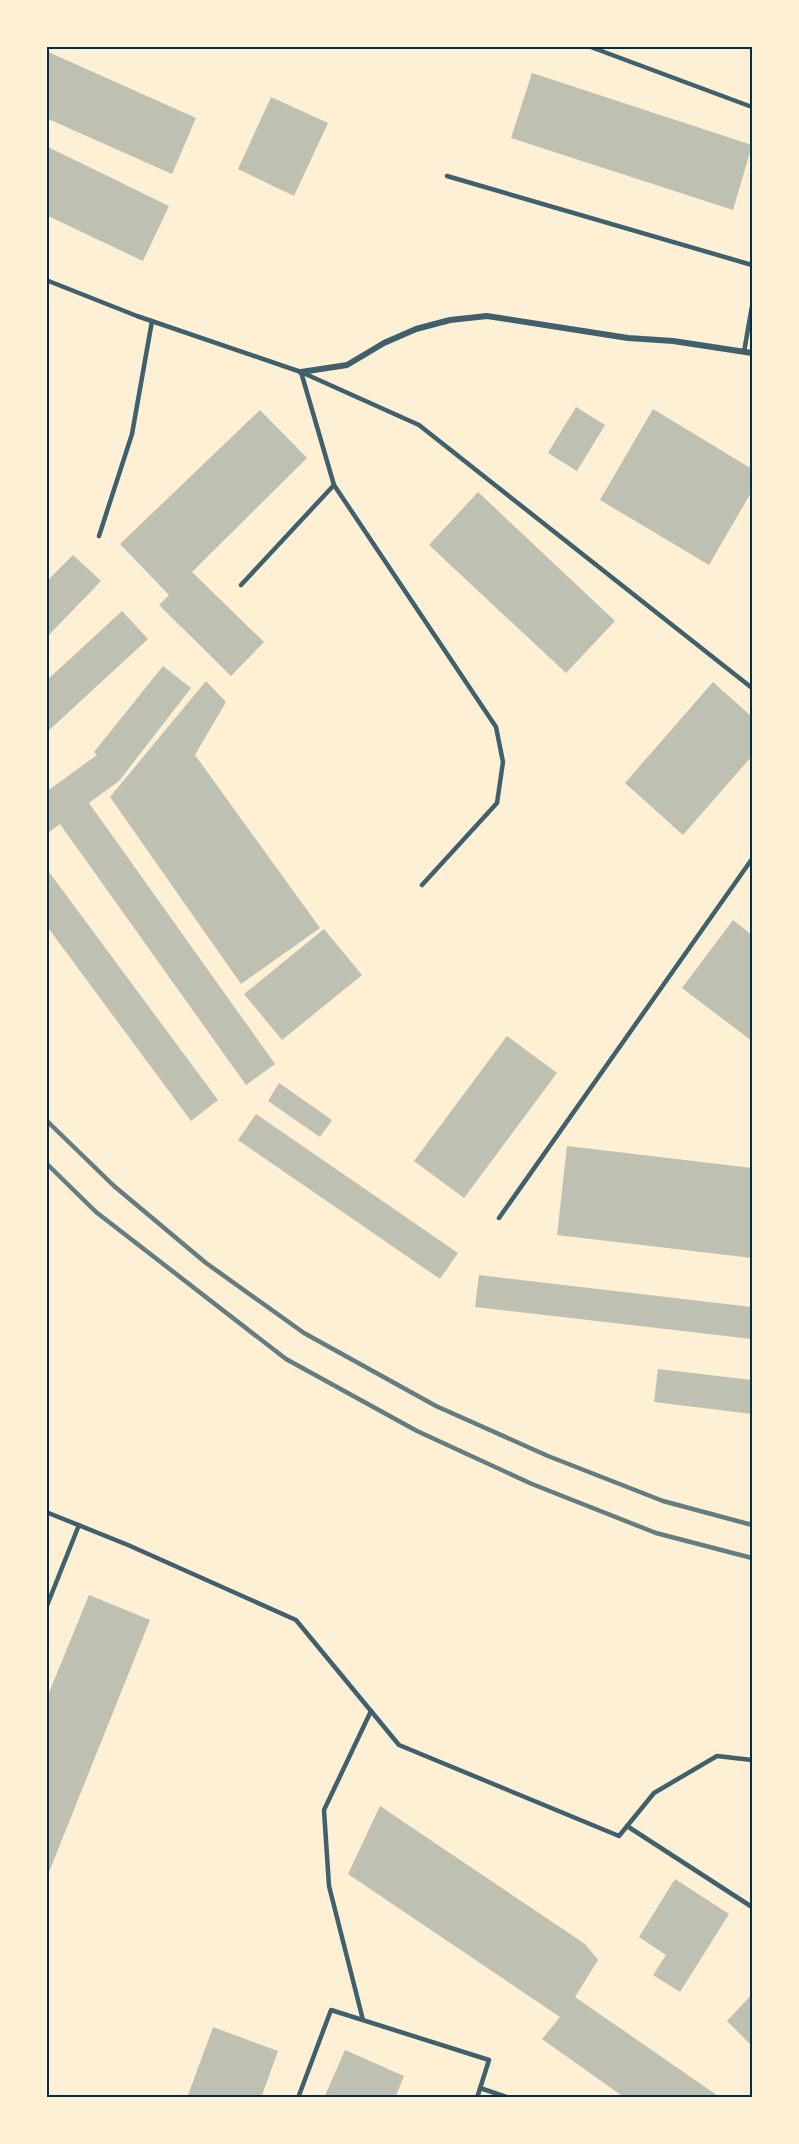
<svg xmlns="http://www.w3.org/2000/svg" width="799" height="2144" font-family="'IBM Plex Sans',sans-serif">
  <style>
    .building { fill: #bec0b2 }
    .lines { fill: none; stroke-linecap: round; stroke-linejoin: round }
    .service { stroke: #3f606c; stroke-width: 4.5 }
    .minor { stroke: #3f606c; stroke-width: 6 }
    .rail { stroke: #657d81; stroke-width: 4.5 }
    .neatline { fill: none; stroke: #003049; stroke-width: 2 }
  </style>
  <rect width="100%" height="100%" fill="#fdf0d5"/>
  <!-- building -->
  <g class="building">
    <polygon points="46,51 196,118 172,174 46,118"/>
    <polygon points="532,73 752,145 733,210 511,138"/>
    <polygon points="271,97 328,123 294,196 238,169"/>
    <polygon points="46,146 169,206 143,261 46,215"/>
    <polygon points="576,407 605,425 577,471 548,453"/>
    <polygon points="653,409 752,469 752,491 709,565 600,500"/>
    <polygon points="260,410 307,458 192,572 264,642 231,676 159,605 169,595 120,544"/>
    <polygon points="478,492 615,621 566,673 429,545"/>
    <polygon points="73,555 101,581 46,638 46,582"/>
    <polygon points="122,611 148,639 46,733 46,681"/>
    <polygon points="163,666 191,688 119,781 89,803 275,1064 246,1085 60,824 49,832 46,828 46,792 97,755 94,752"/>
    <polygon points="206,681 226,702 195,755 320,928 241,984 110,797"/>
    <polygon points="713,682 752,717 752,756 683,835 625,783"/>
    <polygon points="46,868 218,1100 191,1121 46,925"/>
    <polygon points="733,920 752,935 752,1041 682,988"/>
    <polygon points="324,929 362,975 282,1040 244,994"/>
    <polygon points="507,1036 557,1073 464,1198 414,1161"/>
    <polygon points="279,1083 332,1120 320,1137 268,1101"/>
    <polygon points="256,1114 458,1253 440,1279 238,1140"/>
    <polygon points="567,1146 752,1168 752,1258 557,1235"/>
    <polygon points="479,1275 752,1307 752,1339 475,1307"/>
    <polygon points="658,1369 752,1380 752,1414 654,1402"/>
    <polygon points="89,1595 150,1620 47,1877 46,1700"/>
    <polygon points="380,1806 585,1944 598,1960 575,1997 721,2098 625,2098 542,2039 560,2017 348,1874"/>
    <polygon points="675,1879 729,1914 680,1992 653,1975 666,1955 639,1937"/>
    <polygon points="752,1994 752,2046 727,2021"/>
    <polygon points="213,2027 278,2051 261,2098 187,2098"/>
    <polygon points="345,2050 404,2076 395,2098 324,2098"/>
  </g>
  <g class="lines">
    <!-- service -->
    <g class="service">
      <polyline points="588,46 752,107"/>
      <polyline points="447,176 752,265"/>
      <polyline points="46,280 137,316 301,372 419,425 752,688"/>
      <polyline points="744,352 752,306"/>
      <polyline points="301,372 334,485 496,727 503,762 497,803 422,885"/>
      <polyline points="99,536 132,434 152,321"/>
      <polyline points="241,585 334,485"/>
      <polyline points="499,1218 752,859"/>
      <polyline points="46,1512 128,1545 296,1620 399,1745 619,1836 654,1793 717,1756 752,1760"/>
      <polyline points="46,1608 79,1525"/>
      <polyline points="627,1826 752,1907"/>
      <polyline points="363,2020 329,1886 324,1810 371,1711"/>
      <polyline points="480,2088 510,2098"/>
      <polyline points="298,2098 331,2010 489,2060 477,2098"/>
    </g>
    <!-- minor -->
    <polyline class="minor" points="301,372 347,365 384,343 416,329 450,320 487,316 628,338 673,341 752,353"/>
    <!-- rail -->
    <g class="rail">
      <polyline points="46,1120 114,1186 206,1263 304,1333 436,1406 548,1456 663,1501 752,1525"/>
      <polyline points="46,1163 96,1212 286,1359 417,1431 532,1484 656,1533 752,1558"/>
    </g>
  </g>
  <!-- border -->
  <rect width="799" height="2144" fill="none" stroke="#fdf0d5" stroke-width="96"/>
  <rect x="48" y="48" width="703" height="2048" class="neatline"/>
</svg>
